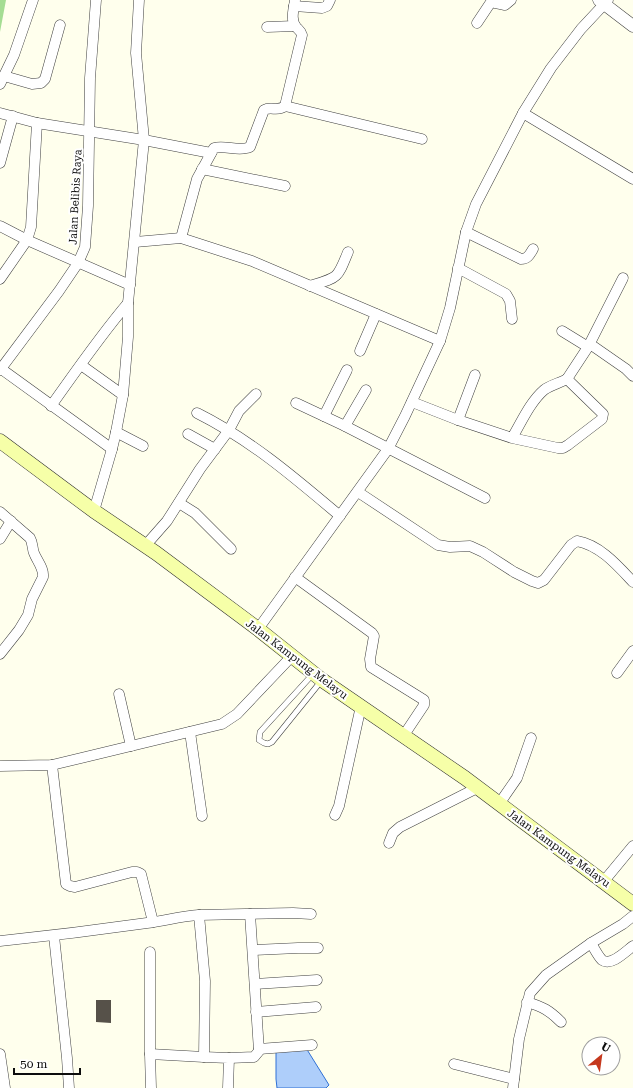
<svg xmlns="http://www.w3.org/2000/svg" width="633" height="1088" font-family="'Roboto Serif',serif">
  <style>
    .forest { fill: #a5dd93 }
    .water { fill: #aecefa; stroke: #3171d5 }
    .building { fill: #565149 }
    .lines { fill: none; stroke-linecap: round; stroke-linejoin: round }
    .service-casing { stroke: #404040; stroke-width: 6 }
    .minor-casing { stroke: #404040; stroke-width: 11 }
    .tertiary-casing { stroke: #404040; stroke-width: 13 }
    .secondary-casing { stroke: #2f2f2f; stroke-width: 15 }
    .service { stroke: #fff; stroke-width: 5 }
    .minor { stroke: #fff; stroke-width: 10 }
    .tertiary { stroke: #fff; stroke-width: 12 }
    .secondary { stroke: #f6ffa8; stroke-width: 14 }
    .labels { text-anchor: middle; stroke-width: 4; stroke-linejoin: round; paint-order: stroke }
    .street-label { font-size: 11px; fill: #0d0d0d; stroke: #fff }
  </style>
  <rect width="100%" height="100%" fill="#ffffed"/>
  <!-- forest -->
  <polygon class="forest" points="0,0 6,0 0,32"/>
  <!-- water -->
  <polygon class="water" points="306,1048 329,1085 326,1088 277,1088 276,1079 276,1051"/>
  <!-- building -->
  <polygon class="building" points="96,1000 111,1000 111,1023 96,1022"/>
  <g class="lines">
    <defs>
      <polyline id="service" points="313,674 260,732 259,740 264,743 268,744 272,742 322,680"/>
      <g id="minor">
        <polyline points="294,6 322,8 327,6 330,0"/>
        <polyline points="477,23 491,2 505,5 511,0"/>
        <polyline points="267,27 295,26"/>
        <polyline points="4,76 32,84 41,83 45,79 60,25"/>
        <polyline points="0,84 14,55 33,0"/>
        <polyline points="285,106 422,139"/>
        <polyline points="0,113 37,123 144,140 211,153"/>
        <polyline points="523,113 633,179"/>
        <polyline points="0,163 13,116"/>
        <polyline points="202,169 285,186"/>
        <polyline points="0,226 27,240 130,285"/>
        <path d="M466,232L521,259C528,259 530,254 533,249"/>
        <path d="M181,238L197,179L214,148C226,145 239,152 250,147L264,110C271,106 278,112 285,106L302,35C301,31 299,30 296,27C290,19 294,9 295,0"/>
        <polyline points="135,242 181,238 252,261 440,341"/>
        <polyline points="458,268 506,294 510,301 512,319"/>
        <polyline points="0,279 27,240 31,227 37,123"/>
        <path d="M310,286C339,277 337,279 348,252"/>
        <polyline points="562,331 588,347"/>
        <polyline points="590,344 626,369 633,376"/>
        <polyline points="360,351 376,314"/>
        <polyline points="81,365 123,395"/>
        <polyline points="0,368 112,449"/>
        <polyline points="0,370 59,291 78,263 85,247 88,206 90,78 96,0"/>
        <polyline points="567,379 588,347 623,278"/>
        <path d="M412,402L458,420L512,438L558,448H563L568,445L602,419L603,414L567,379C560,383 550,385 544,390C530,402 521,423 512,438"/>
        <polyline points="296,403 345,426 485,498"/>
        <path d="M51,406C76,371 100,336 128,303"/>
        <path d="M197,413C251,440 295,478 340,516"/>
        <polyline points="324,416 347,370"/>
        <polyline points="458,420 475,375"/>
        <polyline points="345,426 366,390"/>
        <polyline points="116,432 143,446"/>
        <polyline points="188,434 215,449"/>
        <path d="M358,492L438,545L450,547L470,546L483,552L514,572L532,581L538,583L544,580L571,545L577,541C600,545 618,566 633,582"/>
        <polyline points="179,503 195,513 231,549"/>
        <polyline points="94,511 112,449 116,432 123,395 128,337 128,303 144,140 136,53 139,0"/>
        <path d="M0,512L30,538C33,543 32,548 34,553C37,561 44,568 43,577L32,599L28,615L19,630L0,654"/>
        <polyline points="0,539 11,521"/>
        <polyline points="145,546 167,521 200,469 229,430 239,411 256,394"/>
        <polyline points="295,577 372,633 374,636 370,659 371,667 424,700 424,705 404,735"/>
        <polyline points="258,629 388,449 405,416 440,341 450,308 466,232 476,204 523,113 551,68 581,29 608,0"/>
        <polyline points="617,673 633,651"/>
        <polyline points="119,694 131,746"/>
        <polyline points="190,732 202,816"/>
        <polyline points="52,765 66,884 70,886 75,887 132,872 137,872 141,874 153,922"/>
        <polyline points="0,766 52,765 222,724 237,714 292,656"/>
        <polyline points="499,804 517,778 531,738"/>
        <polyline points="335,815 339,806 361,706"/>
        <polyline points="389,843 393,833 400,827 479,787"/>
        <polyline points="604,881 633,846"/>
        <polyline points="199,915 293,913 311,914"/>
        <polyline points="54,936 67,1058 69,1088"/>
        <path d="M0,941C49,936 98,930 147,923C165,921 180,916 199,915L205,981L204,1057L229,1058L228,1088"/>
        <path d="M591,943C594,948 598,956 602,960C611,967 626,951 633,946"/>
        <polyline points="253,950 298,948 318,948"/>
        <polyline points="150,952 150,1054"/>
        <polyline points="255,984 317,980"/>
        <path d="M527,1002C543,1007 549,1010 561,1022"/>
        <polyline points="256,1012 316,1007"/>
        <polyline points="259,1049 312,1045"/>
        <polyline points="0,1054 5,1088"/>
        <polyline points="229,1058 254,1057 259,1051 250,914"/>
        <polyline points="454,1064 514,1079"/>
        <polyline points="151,1088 150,1054 204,1057"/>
        <polyline points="513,1088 519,1039 530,993 546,975 591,943 623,924 633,916"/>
      </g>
      <polyline id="tertiary" points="599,0 633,26"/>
      <polyline id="secondary" points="0,441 94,511 156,553 258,629 322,680 465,778 633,904"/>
    </defs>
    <!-- service casing -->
    <use href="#service" class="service-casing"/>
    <!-- minor casing -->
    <use href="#minor" class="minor-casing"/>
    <!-- tertiary casing -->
    <use href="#tertiary" class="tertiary-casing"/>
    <!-- secondary casing -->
    <use href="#secondary" class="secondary-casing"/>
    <!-- service -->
    <use href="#service" class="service"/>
    <!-- minor -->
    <use href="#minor" class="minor"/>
    <!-- tertiary -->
    <use href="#tertiary" class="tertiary"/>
    <!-- secondary -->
    <use href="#secondary" class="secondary"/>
  </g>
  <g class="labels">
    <!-- street labels -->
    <g class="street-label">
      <text transform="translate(75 197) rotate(-87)" y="4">Jalan Belibis Raya</text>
      <text transform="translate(297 659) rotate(37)" y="4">Jalan Kampung Melayu</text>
      <text transform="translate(559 848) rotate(36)" y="4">Jalan Kampung Melayu</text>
    </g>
  </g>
  <!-- north arrow -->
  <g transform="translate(601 1056) rotate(29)"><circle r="19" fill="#ffffff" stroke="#9e9e9e"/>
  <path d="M0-3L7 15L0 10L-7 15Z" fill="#c5381d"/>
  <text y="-6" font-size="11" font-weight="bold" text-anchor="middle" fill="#0d0d0d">U</text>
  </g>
  <!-- scale -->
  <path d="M14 1068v6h66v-6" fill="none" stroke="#0d0d0d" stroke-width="2"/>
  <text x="20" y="1068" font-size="12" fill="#0d0d0d" stroke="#ffffff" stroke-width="3" paint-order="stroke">50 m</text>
</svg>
